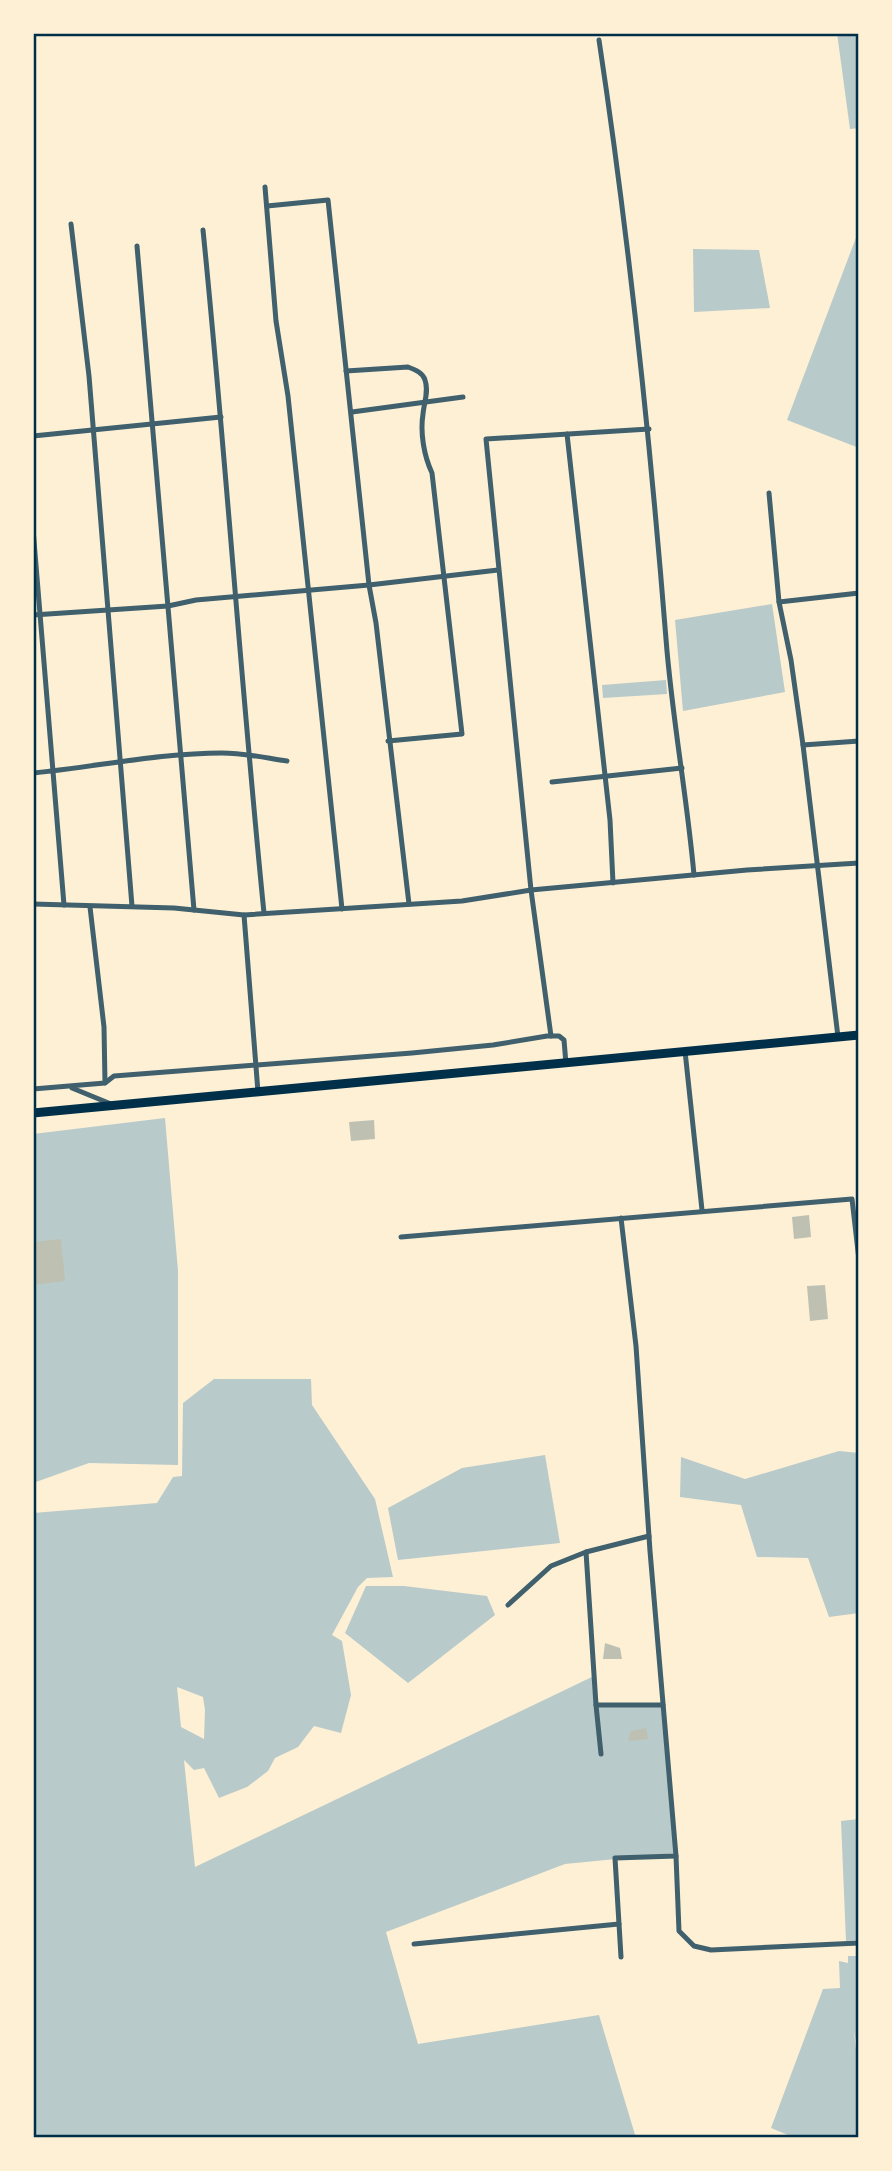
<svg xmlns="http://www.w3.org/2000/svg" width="892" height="2171" font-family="Karla,sans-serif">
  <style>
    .green { fill: #b9caca; fill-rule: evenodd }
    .building { fill: #bec0b2 }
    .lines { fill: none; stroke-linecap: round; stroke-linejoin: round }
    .minor { stroke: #3f606c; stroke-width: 5 }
    .trunk { stroke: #003049; stroke-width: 9 }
    .neatline { fill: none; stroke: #003049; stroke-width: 2.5 }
  </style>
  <rect width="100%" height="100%" fill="#fdf0d5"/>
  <!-- green -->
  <g class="green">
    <polygon points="837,33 859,33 859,128 850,129"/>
    <polygon points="857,235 859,236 859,448 787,420"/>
    <polygon points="693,249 759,250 770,308 694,312"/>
    <polygon points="772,604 785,692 683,711 675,620"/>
    <polygon points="666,680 667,694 603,698 602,685"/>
    <polygon points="165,1118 178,1271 178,1465 89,1463 33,1483 33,1134"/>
    <path d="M214,1379H311L312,1405L375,1499L393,1577L367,1578L358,1587L332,1635L342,1641L351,1695L341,1733L314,1726L298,1747L275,1758L268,1771L247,1787L219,1798L204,1768L194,1770L184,1760L195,1867L594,1676L597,1705H661L676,1853L565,1864L386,1932L418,2044L599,2015L636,2138H33V1513L157,1503L173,1477L182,1476L183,1403ZM177,1687L203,1697L205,1710L204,1739L181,1727Z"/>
    <polygon points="839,1451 859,1453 859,1613 829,1617 808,1558 757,1557 741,1505 680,1497 681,1457 745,1479"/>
    <polygon points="545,1455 560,1543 398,1560 388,1508 462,1468"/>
    <polygon points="366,1586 404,1586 487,1596 495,1615 408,1683 345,1633"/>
    <polygon points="859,1819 859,1940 846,1941 841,1821"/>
    <polygon points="848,1956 859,1956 859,2058 854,2031 857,2059 859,2059 859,2138 795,2138 771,2128 823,1989 840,1988 839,1961 848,1963"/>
  </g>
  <!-- building -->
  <g class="building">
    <polygon points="374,1120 375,1139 351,1141 349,1122"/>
    <polygon points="809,1215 811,1237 794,1239 792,1217"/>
    <polygon points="61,1239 65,1281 33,1285 33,1242"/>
    <polygon points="825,1285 828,1319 810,1321 807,1286"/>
    <polygon points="605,1643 620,1648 622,1659 603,1659"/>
    <polygon points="646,1728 648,1739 628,1741 631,1731"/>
  </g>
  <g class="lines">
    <!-- minor -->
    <g class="minor">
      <path d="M599,40C629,239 650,438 666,639C672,718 687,796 694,875"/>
      <polyline points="265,187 276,321 288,396 342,909"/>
      <polyline points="267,206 328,200 369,585 376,623 409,904"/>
      <polyline points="71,224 89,376 132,906"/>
      <path d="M203,230C226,458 241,686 264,913"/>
      <polyline points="137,246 194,910"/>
      <path d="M346,371L408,367C416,370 423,373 425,380C429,391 424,403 423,414C420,433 424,456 432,473L462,734L388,741"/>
      <polyline points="352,412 463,397"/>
      <polyline points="567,434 610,820 613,883"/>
      <polyline points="33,436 221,417"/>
      <polyline points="769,493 779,602 791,660 803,745 838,1037"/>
      <polyline points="33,529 64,905"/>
      <polyline points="779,602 859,593"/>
      <polyline points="33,615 168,606 196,600 369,585 498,570"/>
      <polyline points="803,745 859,741"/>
      <path d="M33,773C96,767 159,753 222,753C244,753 266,758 287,761"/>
      <polyline points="552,782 682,768"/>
      <polyline points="33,904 174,908 244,915 462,901 531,890 747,870 859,863"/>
      <polyline points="90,907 104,1027 105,1083"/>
      <polyline points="244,915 258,1092"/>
      <polyline points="551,1036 531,890 486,439 649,429"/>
      <polyline points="685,1051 702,1210"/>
      <polyline points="72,1088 111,1104"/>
      <polyline points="33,1089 105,1083 114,1076 412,1053 493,1045 547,1036 559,1036 564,1040 566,1064"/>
      <polyline points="621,1218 636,1346 650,1551 676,1856 679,1931 694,1946 711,1950 859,1943"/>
      <polyline points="401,1237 852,1199 859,1260"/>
      <polyline points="508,1605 551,1566 586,1552"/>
      <polyline points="596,1705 586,1552 649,1536"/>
      <polyline points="601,1754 596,1705 663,1705"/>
      <polyline points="414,1944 619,1924"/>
      <polyline points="621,1957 615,1858 676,1856"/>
    </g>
    <!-- trunk -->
    <polyline class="trunk" points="33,1113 859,1035"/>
  </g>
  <!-- border -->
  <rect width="892" height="2171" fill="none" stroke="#fdf0d5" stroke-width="70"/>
  <rect x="35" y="35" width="822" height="2101" class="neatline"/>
</svg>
